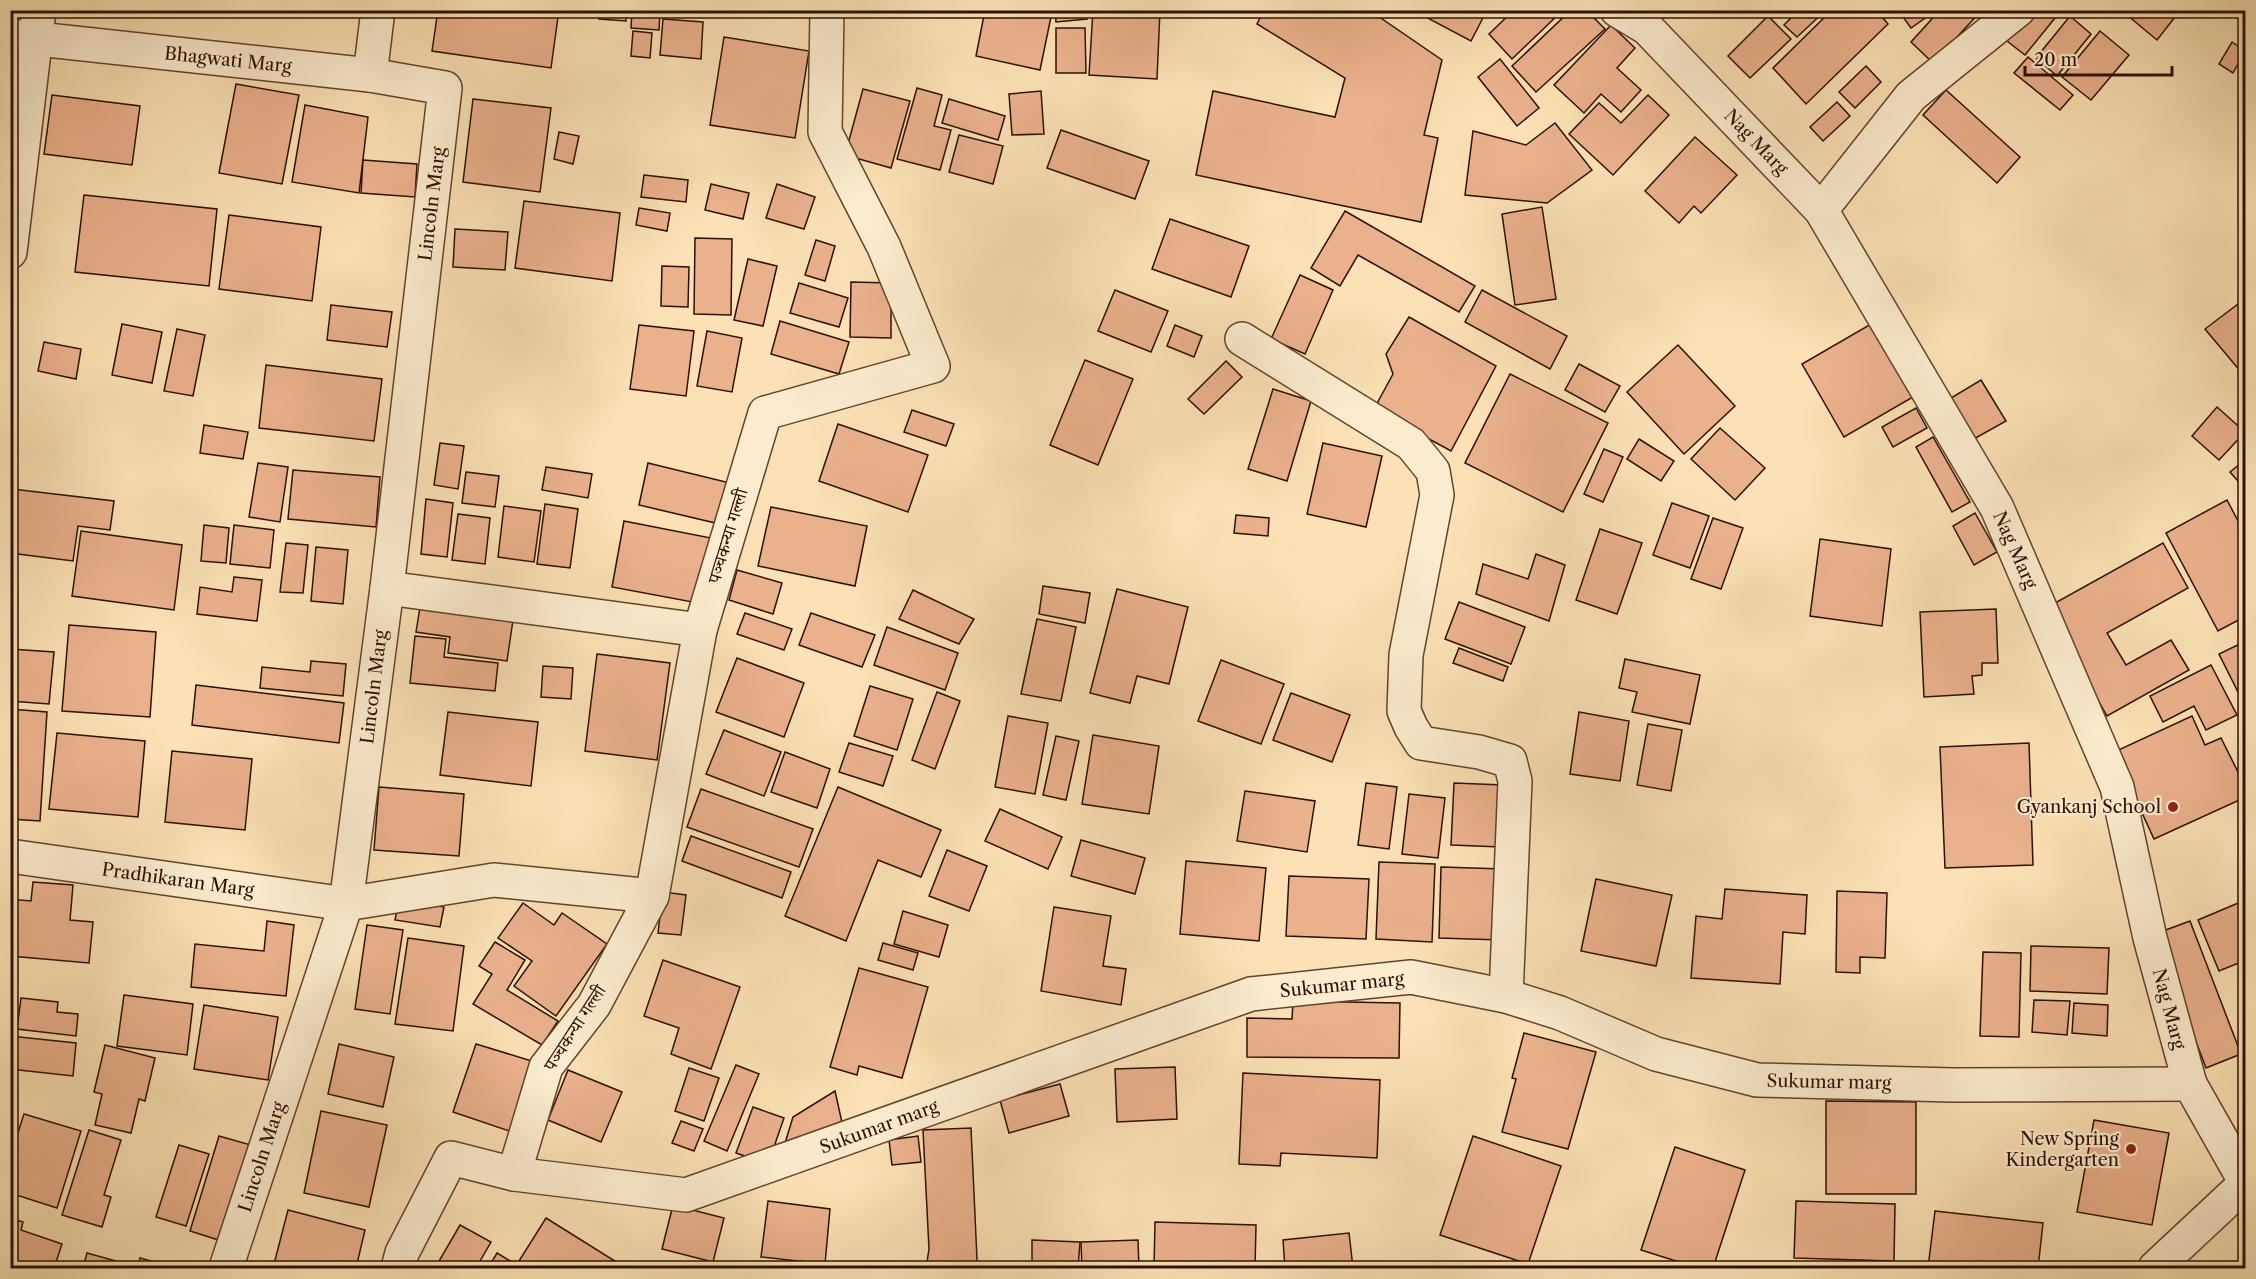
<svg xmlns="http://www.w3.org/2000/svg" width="2256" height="1279" font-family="'Libre Caslon Text','Noto Serif Devanagari',serif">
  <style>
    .building { fill: #eab18d; stroke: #2d1000; stroke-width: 1.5 }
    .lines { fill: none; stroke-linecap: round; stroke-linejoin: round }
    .minor-casing { stroke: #60442d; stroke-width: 36 }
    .minor { stroke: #fceccf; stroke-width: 33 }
    .poi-dot { fill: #8f2418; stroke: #fceccf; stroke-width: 2 }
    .labels { text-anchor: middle; stroke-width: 4.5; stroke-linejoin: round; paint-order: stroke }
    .street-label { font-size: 18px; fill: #2d1000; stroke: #fceccf }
    .poi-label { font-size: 18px; fill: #2d1000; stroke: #fceccf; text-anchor: end }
  </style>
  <rect width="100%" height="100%" fill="#fbe1b5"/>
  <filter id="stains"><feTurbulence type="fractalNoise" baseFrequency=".00333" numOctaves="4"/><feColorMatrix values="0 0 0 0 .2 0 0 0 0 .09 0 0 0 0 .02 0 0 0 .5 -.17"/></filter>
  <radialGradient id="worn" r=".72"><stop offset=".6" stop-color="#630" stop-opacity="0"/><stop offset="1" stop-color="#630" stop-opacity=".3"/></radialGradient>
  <!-- building -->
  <g class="building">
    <polygon points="438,10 510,10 558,17 551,68 432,51"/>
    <polygon points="600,10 626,10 626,21 599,19"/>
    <polygon points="632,10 660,10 659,30 631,28"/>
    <polygon points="985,10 1052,12 1040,70 976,56"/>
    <polygon points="1055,10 1086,10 1087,19 1056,22"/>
    <polygon points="1093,10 1160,10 1157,79 1089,75"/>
    <polygon points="1264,10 1369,10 1442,60 1424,135 1438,138 1421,222 1196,175 1213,91 1335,117 1345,78 1257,24"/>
    <polygon points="1419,10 1487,10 1471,41 1418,13"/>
    <polygon points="1514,10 1563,10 1512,59 1489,34"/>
    <polygon points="1571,10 1586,10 1605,29 1536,92 1512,66"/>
    <polygon points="1799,10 1825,11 1797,37 1784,25"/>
    <polygon points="1832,10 1876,10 1888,24 1806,104 1773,68"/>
    <polygon points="1898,10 1924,10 1928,16 1911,28"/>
    <polygon points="1940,10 1982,10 1933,63 1911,42"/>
    <polygon points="2032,10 2046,10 2055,18 2025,55 2007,41"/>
    <polygon points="2121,10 2167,10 2175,17 2157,40"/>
    <polygon points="1768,16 1791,39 1750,78 1728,56"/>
    <polygon points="2070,16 2091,34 2057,76 2036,58"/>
    <polygon points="663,19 703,22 701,59 660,55"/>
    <polygon points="1611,25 1635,48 1617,68 1641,90 1621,112 1601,94 1584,113 1554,85"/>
    <polygon points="1056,28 1085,28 1086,73 1056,73"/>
    <polygon points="633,31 652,33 650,58 631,56"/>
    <polygon points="2100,31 2129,55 2091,100 2062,77"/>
    <polygon points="724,37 809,51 795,138 710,125"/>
    <polygon points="2232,42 2245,51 2233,73 2219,64"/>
    <polygon points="2028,57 2073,95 2060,110 2014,73"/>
    <polygon points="1500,59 1539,108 1517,126 1478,77"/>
    <polygon points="1866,66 1881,82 1855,108 1839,92"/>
    <polygon points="236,84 299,95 282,184 219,173"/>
    <polygon points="917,88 942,95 934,126 951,130 940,170 897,159"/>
    <polygon points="863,89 910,101 891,168 845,155"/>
    <polygon points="1946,90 2020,157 1997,183 1923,115"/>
    <polygon points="1041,91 1044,134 1012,135 1009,94"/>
    <polygon points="52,95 140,106 132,165 44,154"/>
    <polygon points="1648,95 1669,115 1613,175 1569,134 1599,103 1621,123"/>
    <polygon points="473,99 551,108 540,192 463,182"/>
    <polygon points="949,99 1005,116 998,140 942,123"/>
    <polygon points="1837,102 1850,116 1823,141 1810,127"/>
    <polygon points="305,105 368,117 359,193 292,182"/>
    <polygon points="1555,123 1592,170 1547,203 1465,195 1473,131 1526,145"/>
    <polygon points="1061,130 1149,161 1135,199 1047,168"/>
    <polygon points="559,132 579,136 573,164 554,159"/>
    <polygon points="959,135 1003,146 993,184 949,172"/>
    <polygon points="1695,137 1737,175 1701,213 1694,206 1679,223 1645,191"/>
    <polygon points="363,160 417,164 415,197 361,193"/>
    <polygon points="644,175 688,180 686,202 641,197"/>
    <polygon points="711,184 749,193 743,219 705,210"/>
    <polygon points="777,184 815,197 804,229 766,218"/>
    <polygon points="84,195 217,209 209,286 75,272"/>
    <polygon points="524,201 620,213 612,281 515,268"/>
    <polygon points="1542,207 1556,299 1515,305 1502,214"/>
    <polygon points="639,208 670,213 667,231 636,225"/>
    <polygon points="1345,211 1475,286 1459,312 1358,255 1340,286 1311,268"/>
    <polygon points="229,215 321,227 312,301 219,289"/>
    <polygon points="1170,219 1249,246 1231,297 1152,269"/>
    <polygon points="455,229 508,232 505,270 453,267"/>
    <polygon points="695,238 732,239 731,315 694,314"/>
    <polygon points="816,240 835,246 825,281 805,275"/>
    <polygon points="748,259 777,266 763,326 734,320"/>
    <polygon points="662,266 689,267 688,307 661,306"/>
    <polygon points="1300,275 1333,290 1305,354 1271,339"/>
    <polygon points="851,282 891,283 891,338 850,337"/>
    <polygon points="799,283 848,298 839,327 790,313"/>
    <polygon points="1115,290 1168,311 1151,352 1098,331"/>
    <polygon points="1482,290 1567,336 1550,369 1465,322"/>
    <polygon points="2246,298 2246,378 2205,329"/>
    <polygon points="331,305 392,312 387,347 327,340"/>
    <polygon points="1409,317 1496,366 1451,451 1374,409 1393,374 1386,354"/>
    <polygon points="780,321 849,342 839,374 771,354"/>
    <polygon points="122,324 162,332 152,383 112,375"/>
    <polygon points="1871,324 1913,397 1844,437 1802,364"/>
    <polygon points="639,325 694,331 686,396 630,389"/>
    <polygon points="1175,325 1202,336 1194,357 1167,346"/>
    <polygon points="177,329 205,335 193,396 164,391"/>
    <polygon points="707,331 742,338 732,392 697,386"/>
    <polygon points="44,342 81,349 76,379 38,371"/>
    <polygon points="1678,345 1735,406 1684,454 1627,392"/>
    <polygon points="1085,360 1133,379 1098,465 1050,445"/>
    <polygon points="1226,361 1242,377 1204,414 1188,399"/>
    <polygon points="1579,364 1620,386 1605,412 1565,390"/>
    <polygon points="266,365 382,379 374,441 259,428"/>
    <polygon points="1510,374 1608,423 1563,512 1465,463"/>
    <polygon points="1981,380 2006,421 1974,439 1951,398"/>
    <polygon points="1273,389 1311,401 1287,481 1248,469"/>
    <polygon points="2217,407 2245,432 2219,460 2192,436"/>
    <polygon points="1916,408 1927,428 1893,447 1882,427"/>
    <polygon points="912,410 954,424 946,446 904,432"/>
    <polygon points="838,424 928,455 908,512 819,481"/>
    <polygon points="204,425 248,432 243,459 200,453"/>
    <polygon points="1720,428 1765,468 1735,500 1691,459"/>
    <polygon points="1933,437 1970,502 1952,512 1916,447"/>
    <polygon points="1639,439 1674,461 1661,481 1627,459"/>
    <polygon points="440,443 464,446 458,489 434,485"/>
    <polygon points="1323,443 1382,456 1366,527 1307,514"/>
    <polygon points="1604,449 1623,457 1603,502 1584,494"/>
    <polygon points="2246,459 2246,490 2230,472"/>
    <polygon points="258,463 288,467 280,522 249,517"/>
    <polygon points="648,463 734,484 724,525 639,505"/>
    <polygon points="546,467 592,474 588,498 542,490"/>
    <polygon points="293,470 380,477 376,527 288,519"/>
    <polygon points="466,472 499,476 495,507 462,503"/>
    <polygon points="12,489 114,501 110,530 78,526 73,561 10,553"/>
    <polygon points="426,499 453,503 447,557 421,554"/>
    <polygon points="2227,500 2246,536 2246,616 2218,631 2166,533"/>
    <polygon points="1672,503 1709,516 1690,568 1653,555"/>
    <polygon points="545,504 578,509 570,568 537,564"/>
    <polygon points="504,506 541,511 534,562 498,557"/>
    <polygon points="771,507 867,526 855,586 758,566"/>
    <polygon points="1975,513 1997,552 1974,565 1953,526"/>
    <polygon points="458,514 490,518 485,564 452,560"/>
    <polygon points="1236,515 1269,518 1268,536 1234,533"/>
    <polygon points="1713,518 1743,528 1721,589 1691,579"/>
    <polygon points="624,521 716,539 703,604 612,587"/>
    <polygon points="204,525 229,528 226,563 201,561"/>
    <polygon points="234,525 274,530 270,568 230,564"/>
    <polygon points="1600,529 1642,543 1617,614 1576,600"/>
    <polygon points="81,531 182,545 174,610 72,596"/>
    <polygon points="1820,539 1891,549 1882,626 1810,616"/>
    <polygon points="286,543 308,545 303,593 280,592"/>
    <polygon points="2163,543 2188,588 2107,633 2126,665 2171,640 2189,670 2107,716 2046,608"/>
    <polygon points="316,547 348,550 343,604 311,601"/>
    <polygon points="1536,554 1565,565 1549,621 1476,594 1483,564 1528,579"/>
    <polygon points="737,570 782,583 773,614 729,600"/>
    <polygon points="234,577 262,580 257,621 197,614 200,587 232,592"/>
    <polygon points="1043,586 1090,593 1085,623 1039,614"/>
    <polygon points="1117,589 1188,607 1169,684 1137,676 1130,703 1090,693"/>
    <polygon points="913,590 974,619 959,644 899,619"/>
    <polygon points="1459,602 1525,627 1511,664 1445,639"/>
    <polygon points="420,607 513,620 507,661 448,653 450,637 416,632"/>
    <polygon points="1996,609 1998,663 1982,663 1982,675 1972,676 1974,694 1924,697 1920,612"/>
    <polygon points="745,613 792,629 784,650 737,634"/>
    <polygon points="811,613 875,635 862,667 799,645"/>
    <polygon points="1037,619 1076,627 1061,701 1021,694"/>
    <polygon points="69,625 156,632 150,717 62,711"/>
    <polygon points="887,627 958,653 945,690 874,665"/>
    <polygon points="415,636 446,639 444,657 498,663 495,691 410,683"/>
    <polygon points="2246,641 2246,706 2245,706 2219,654"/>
    <polygon points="1459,648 1508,667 1503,681 1453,663"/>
    <polygon points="10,649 54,652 49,704 10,701"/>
    <polygon points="597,654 670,663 657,760 585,751"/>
    <polygon points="737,658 804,683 784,737 716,712"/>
    <polygon points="1625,659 1700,675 1690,724 1632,712 1637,692 1619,688"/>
    <polygon points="1221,660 1284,684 1261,744 1198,721"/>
    <polygon points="311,661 346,664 343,696 260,688 262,667 310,672"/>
    <polygon points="2211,665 2237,715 2206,730 2194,706 2163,722 2150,696"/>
    <polygon points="543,666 573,668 571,699 541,697"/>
    <polygon points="196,685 344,703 339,743 192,725"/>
    <polygon points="870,686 913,699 897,750 854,736"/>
    <polygon points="937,692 960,701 935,769 912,760"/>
    <polygon points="1291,693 1350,715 1332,762 1273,740"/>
    <polygon points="10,709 47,712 40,821 10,819"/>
    <polygon points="448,712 538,722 531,786 440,775"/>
    <polygon points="1579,712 1629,721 1620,781 1570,774"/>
    <polygon points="1008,716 1048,723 1035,794 995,787"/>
    <polygon points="2192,716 2205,745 2221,738 2246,788 2246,797 2154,839 2114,752"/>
    <polygon points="1648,724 1682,730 1671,791 1637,785"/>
    <polygon points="724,730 781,752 764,796 706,774"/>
    <polygon points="57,733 145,741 138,817 49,809"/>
    <polygon points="1093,735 1159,746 1149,814 1082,804"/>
    <polygon points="1056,736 1079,741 1066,800 1043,795"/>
    <polygon points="849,743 893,756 883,786 839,772"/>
    <polygon points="2029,743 2033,865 1945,868 1940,747"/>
    <polygon points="172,751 252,759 245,830 165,822"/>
    <polygon points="785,752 830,769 817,808 771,792"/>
    <polygon points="1366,783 1397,787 1389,849 1358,845"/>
    <polygon points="1454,783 1503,785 1501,847 1451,845"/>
    <polygon points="379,787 464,794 459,856 374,850"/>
    <polygon points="838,787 941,830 921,877 878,860 846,941 785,916"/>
    <polygon points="701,789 813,829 799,867 687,827"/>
    <polygon points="1245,791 1315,801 1307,852 1237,841"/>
    <polygon points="1409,794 1445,798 1438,858 1402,854"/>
    <polygon points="1000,809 1062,837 1048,869 985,841"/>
    <polygon points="691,836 791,872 782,898 682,861"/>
    <polygon points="1081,840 1145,858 1135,894 1071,876"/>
    <polygon points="947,850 987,866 969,911 929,896"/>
    <polygon points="1186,861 1266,868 1259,941 1180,934"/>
    <polygon points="1379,862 1435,864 1432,942 1376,939"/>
    <polygon points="1441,867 1503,869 1501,940 1439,938"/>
    <polygon points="1289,876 1369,879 1366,939 1286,936"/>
    <polygon points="1596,879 1672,895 1656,966 1581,951"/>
    <polygon points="33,882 73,885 70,920 93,922 89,963 10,956 10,899 31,901"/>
    <polygon points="1725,889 1807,895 1805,934 1783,932 1780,984 1691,978 1696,916 1722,919"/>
    <polygon points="1837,891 1887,893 1885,958 1860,957 1860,973 1836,972"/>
    <polygon points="663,892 686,895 681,935 658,933"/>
    <polygon points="399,899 444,907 440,927 395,920"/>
    <polygon points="2243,901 2246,908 2246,960 2219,971 2198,920"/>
    <polygon points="523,903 554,925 562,913 607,944 556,1016 514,986 532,961 498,938"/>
    <polygon points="1054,907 1111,916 1103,966 1126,969 1121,1005 1041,991"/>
    <polygon points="903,911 948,925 939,957 894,944"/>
    <polygon points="267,921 294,925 286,996 191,987 195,944 264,951"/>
    <polygon points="2190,921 2241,1054 2206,1068 2155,934"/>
    <polygon points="367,925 403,930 390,1014 355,1009"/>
    <polygon points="408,938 464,946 453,1031 395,1024"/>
    <polygon points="495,942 525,960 507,990 558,1021 542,1045 473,1004 492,974 479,966"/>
    <polygon points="883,943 918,953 913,970 878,960"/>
    <polygon points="2031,946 2109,948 2107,994 2030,991"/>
    <polygon points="1983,952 2021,953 2019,1037 1980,1036"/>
    <polygon points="663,960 740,987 711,1069 671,1054 679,1028 644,1016"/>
    <polygon points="859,968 928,987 902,1078 859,1066 857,1075 830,1067"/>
    <polygon points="124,995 193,1004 187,1055 117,1046"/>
    <polygon points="21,998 58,1002 57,1012 78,1014 76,1036 17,1029"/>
    <polygon points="2034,1000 2070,1001 2067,1035 2032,1032"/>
    <polygon points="1293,1001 1400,1003 1399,1058 1247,1057 1247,1018 1292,1019"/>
    <polygon points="2074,1003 2108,1005 2107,1036 2072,1033"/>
    <polygon points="204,1005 278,1017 268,1080 194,1069"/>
    <polygon points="1524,1033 1596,1052 1568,1149 1502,1132 1516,1079 1512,1078"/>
    <polygon points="10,1036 76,1043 73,1076 10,1069"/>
    <polygon points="339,1044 394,1057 383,1107 328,1094"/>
    <polygon points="476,1044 535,1062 512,1132 453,1112"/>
    <polygon points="105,1045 155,1058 145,1101 139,1099 131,1133 95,1125 102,1094 94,1092"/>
    <polygon points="736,1065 759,1074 727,1151 704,1141"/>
    <polygon points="1175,1067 1177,1119 1117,1122 1115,1069"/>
    <polygon points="689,1068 719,1078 704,1121 675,1111"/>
    <polygon points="568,1070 622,1092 601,1142 548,1120"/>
    <polygon points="1243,1073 1380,1080 1377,1158 1281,1153 1280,1166 1239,1164"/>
    <polygon points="1060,1084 1069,1116 1009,1133 1000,1100"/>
    <polygon points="835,1091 843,1127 782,1153 793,1117"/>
    <polygon points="1826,1101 1916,1102 1916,1194 1826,1194"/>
    <polygon points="753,1107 784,1118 768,1164 736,1153"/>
    <polygon points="321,1111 387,1125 369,1207 304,1193"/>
    <polygon points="24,1114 81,1131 57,1208 10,1193 10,1147 13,1148"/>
    <polygon points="2094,1120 2169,1133 2152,1225 2077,1212"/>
    <polygon points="681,1121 703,1129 694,1151 672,1143"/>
    <polygon points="971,1128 977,1259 975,1268 926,1268 929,1249 923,1130"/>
    <polygon points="89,1130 121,1140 104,1195 111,1197 102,1227 62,1215"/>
    <polygon points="219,1136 258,1147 228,1243 190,1231"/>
    <polygon points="918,1136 921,1162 892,1165 889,1140"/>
    <polygon points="1473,1136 1561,1166 1528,1264 1440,1235"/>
    <polygon points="179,1145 209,1154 186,1226 156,1217"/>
    <polygon points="1675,1147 1745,1170 1713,1268 1698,1268 1641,1250"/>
    <polygon points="768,1201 830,1209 825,1264 761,1257"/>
    <polygon points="1796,1201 1895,1204 1894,1261 1794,1258"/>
    <polygon points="673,1205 724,1218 713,1262 662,1249"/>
    <polygon points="288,1210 365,1230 356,1268 273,1268"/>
    <polygon points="1935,1211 2043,1223 2038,1268 1928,1268"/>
    <polygon points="10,1218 23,1222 21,1230 62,1244 56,1262 73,1268 10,1268"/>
    <polygon points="546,1218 626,1268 531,1268 519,1261"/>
    <polygon points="1155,1222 1256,1225 1255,1268 1154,1268"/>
    <polygon points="460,1225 491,1242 476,1268 435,1268"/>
    <polygon points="1349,1233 1353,1268 1285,1268 1283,1240"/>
    <polygon points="1032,1240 1080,1242 1078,1268 1032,1268"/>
    <polygon points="1138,1240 1139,1268 1082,1268 1081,1242"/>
    <polygon points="87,1253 134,1266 133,1268 83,1268"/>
    <polygon points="497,1253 522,1268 488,1268"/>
    <polygon points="140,1258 155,1262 154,1268 138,1268"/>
  </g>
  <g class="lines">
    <defs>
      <g id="minor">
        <polyline points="1617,10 1647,28 1821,210 1997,508 2117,787 2150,938 2190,1084 2246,1183"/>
        <polyline points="10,36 370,75 445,88 387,588 346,904 226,1268"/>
        <polyline points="370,75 378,10"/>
        <polyline points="1821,210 1911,96 2018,10"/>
        <polyline points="10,252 39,10"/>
        <polyline points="1242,339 1411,444 1433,471 1437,495 1406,655 1404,711 1411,727 1421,743 1479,752 1510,761 1515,781 1506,996"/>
        <polyline points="387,588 700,630"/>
        <polyline points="10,856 346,904 494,880 652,896"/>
        <polyline points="514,1174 546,1067 594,1005 652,896 700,630 765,413 933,366 884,247 825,132 827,10"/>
        <polyline points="398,1268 402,1253 451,1158 514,1174 686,1195 1251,994 1411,977 1506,996 1560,1013 1656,1054 1757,1080 1953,1085 2190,1084"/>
        <polyline points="2155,1268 2246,1183"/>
      </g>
    </defs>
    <!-- minor casing -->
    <use href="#minor" class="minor-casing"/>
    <!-- minor -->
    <use href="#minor" class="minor"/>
  </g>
  <!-- markers -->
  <g class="poi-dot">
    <circle cx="2173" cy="807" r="6"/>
    <circle cx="2131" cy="1149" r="6"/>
  </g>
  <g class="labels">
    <!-- street labels -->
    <g class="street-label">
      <text transform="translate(228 60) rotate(6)" y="6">Bhagwati Marg</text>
      <text transform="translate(1756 142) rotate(46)" y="6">Nag Marg</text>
      <text transform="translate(432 204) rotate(-83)" y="6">Lincoln Marg</text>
      <text transform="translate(728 536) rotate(-73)" y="6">पञ्चकन्या गल्ली</text>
      <text transform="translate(2015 550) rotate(66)" y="6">Nag Marg</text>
      <text transform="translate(374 687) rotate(-83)" y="6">Lincoln Marg</text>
      <text transform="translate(178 880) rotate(8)" y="6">Pradhikaran Marg</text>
      <text transform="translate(1342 985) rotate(-6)" y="6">Sukumar marg</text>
      <text transform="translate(2169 1009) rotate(75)" y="6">Nag Marg</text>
      <text transform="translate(575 1028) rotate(-57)" y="6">पञ्चकन्या गल्ली</text>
      <text transform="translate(1829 1082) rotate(1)" y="6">Sukumar marg</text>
      <text transform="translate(879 1127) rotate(-20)" y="6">Sukumar marg</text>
      <text transform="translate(262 1157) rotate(-72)" y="6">Lincoln Marg</text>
    </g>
    <!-- poi labels -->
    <g class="poi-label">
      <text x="2161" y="813">Gyankanj School</text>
      <text x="2119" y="1145">New Spring<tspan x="2119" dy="21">Kindergarten</tspan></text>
    </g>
  </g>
  <!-- margin -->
  <rect width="2256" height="1279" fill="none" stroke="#fbe1b5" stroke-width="36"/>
  <rect x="12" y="12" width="2232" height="1255" fill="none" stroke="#2d1000" stroke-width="3"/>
  <rect x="18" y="18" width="2220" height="1243" fill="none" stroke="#2d1000" stroke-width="1.5"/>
  <!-- scale -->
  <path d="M2025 66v9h147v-9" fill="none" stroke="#2d1000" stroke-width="3"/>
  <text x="2034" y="66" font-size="18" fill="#2d1000" stroke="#fceccf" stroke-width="4.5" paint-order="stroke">20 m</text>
  <rect width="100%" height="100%" filter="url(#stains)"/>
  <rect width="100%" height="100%" fill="url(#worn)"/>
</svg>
